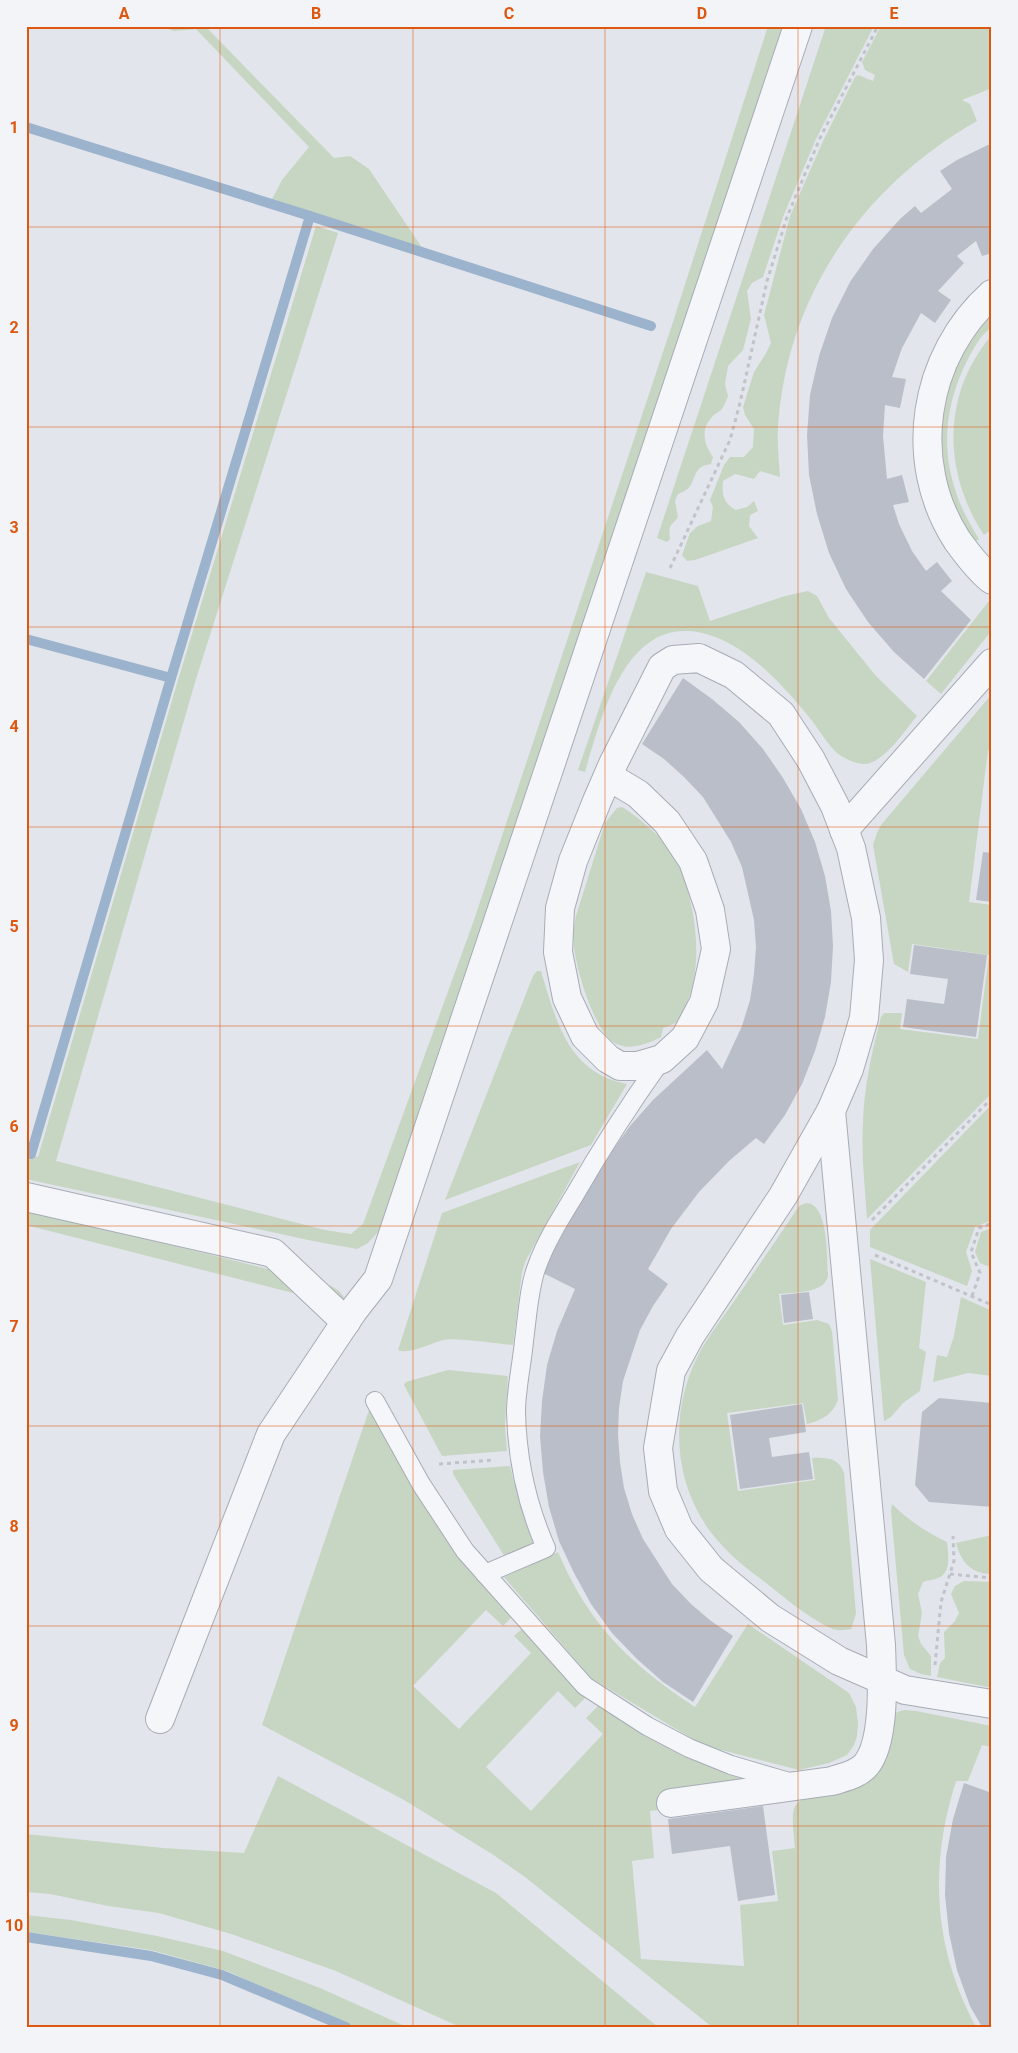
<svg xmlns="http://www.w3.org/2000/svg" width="1018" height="2053" font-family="Roboto,sans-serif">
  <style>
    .green { fill: #c7d6c2 }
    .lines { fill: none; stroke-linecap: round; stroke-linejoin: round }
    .stream { stroke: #9bb3cd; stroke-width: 10 }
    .building { fill: #b9bec9 }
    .lane-casing { stroke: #a7acb6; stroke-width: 20 }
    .street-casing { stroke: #a7acb6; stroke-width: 30 }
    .path { stroke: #c0c3ca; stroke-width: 3; stroke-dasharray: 4 4; stroke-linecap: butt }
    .lane { stroke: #f5f6f9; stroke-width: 18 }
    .street { stroke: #f5f6f9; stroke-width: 28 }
    .grid { fill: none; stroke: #de570f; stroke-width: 1; stroke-opacity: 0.55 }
    .neatline { fill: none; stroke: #de570f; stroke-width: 2 }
    .grid-label { font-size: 16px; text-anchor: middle; font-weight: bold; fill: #de570f }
  </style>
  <rect width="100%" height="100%" fill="#e2e5eb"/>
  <!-- green -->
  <g class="green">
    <polygon points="160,26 205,26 334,158 350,156 369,169 423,249 270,203 282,180 309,147 196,29 174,31"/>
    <polygon points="768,26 783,26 683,331 379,1231 368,1243 357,1249 313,1241 26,1179 26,1154 38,1157 178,680 316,226 338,233 196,679 56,1161 325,1230 351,1234 363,1224 473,923 671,328"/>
    <path d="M826,26H874L816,139L783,217L763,277L752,283L747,291L751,319L743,350L728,366L725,384L728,396C726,401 724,407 721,410C719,412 716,413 714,415C700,428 703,443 713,457L711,464C687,467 701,487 678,494L675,501L678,517C671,526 668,525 670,539L667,542L657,538Z"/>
    <path d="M881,26H992V88L962,100L970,104L977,121C863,186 786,296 778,428C777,444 779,461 780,477L760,471L754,479L735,474L723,481C722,495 723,503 736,510L747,507L754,501L758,511L750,515L749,526L758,538L695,560L687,561L682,555L690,533L698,526L711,521L713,507L710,500L724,465L730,457H744L753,447L754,429L745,415L743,407L754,372L765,355L771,343L764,315L790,216L823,141L855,77L858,75L873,81L875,75L865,70L862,62Z"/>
    <path d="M992,315C992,318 993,323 991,326C990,329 986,332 983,335C978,341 973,349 969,357C936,420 941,480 979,539L973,544C966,531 958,519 952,507C949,499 948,489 945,481C929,419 950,361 992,315Z"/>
    <path d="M992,335V529L984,535C943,473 941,394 992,335Z"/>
    <path d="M646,572L698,586L710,621L785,596L808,591L817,596L829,618L876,676L917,716C905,730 884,763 865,764C855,764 845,759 837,753C827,744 818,728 809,717C781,682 737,634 689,631C622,627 600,722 585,772L578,770Z"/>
    <polygon points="989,601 992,604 992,630 941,694 926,681"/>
    <path d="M992,694V750H988L969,902L992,905V1093L867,1219C865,1187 861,1155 863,1123C864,1087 872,1051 881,1017L884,1013H902L900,1029L978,1039L989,955L912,944L908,972L894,964L873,845L877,833L881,825Z"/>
    <path d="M622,807C633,813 665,840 671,850C695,892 707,965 684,1009C682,1013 680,1020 677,1022C673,1025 667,1026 663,1028L661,1037C648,1044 627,1052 613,1042C592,1027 572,958 573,932C574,927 575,921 576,916L605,823L617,808Z"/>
    <path d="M537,971H541C556,1021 568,1073 627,1084L591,1145L445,1200L533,976Z"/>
    <polygon points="992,1104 992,1220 975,1227 966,1252 972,1271 967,1286 870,1247 870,1230"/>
    <path d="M580,1162L526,1260L522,1272L513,1345C497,1344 457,1337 443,1340C431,1343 410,1355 398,1350L442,1213Z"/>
    <path d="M806,1203C829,1203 827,1260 828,1276C824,1294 794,1292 779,1294L783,1325L817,1320L829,1324L832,1331L838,1400C832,1415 822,1420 807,1424L803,1403L727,1413L738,1491L815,1480L812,1458C827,1457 839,1458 844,1473L856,1614L851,1629C845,1630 838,1631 833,1629C807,1618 783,1596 761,1579C741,1565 721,1547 707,1527C674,1479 671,1416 694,1364C704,1341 721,1320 735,1300C756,1269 778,1238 799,1206Z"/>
    <path d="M26,1209L317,1281C334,1287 343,1289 348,1307L26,1225Z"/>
    <polygon points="992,1228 992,1268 980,1263 975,1252 981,1232"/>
    <polygon points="870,1259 926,1282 919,1348 926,1352 920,1391 903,1403 891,1417 884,1421"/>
    <polygon points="961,1297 992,1311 992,1376 968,1373 933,1382 937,1355 947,1357 954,1336"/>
    <polygon points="448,1370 508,1376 505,1426 507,1451 442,1456 404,1385 406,1382"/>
    <path d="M369,1410C411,1482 458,1554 512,1617L503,1626L486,1610L413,1686L459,1729L531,1653L514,1636L523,1628L574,1686L587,1696L575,1708L558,1691L486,1767L531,1811L603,1734L586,1718L600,1704L760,1778L666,1809L650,1811L654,1858L632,1861L641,1959L744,1966L740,1905L778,1901L772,1851L795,1848C790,1797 790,1801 838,1790L897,1712L904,1710L916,1711L992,1726V1747L982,1745L968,1781H956C929,1866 933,1947 976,2027H712L525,1877L492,1854L404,1800L262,1725Z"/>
    <polygon points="510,1466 517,1494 533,1543 505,1557 453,1474 453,1470"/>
    <path d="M892,1504C908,1520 926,1532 947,1542C948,1553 952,1573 938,1578C934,1580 928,1580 923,1582L918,1594L922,1613L918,1636L921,1644L931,1656V1676L921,1674L910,1669L904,1655L891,1511Z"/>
    <path d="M992,1535V1574C971,1574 961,1562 956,1543Z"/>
    <path d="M558,1552C589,1625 630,1664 695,1707L748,1624L849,1693L856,1707L858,1723L857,1736L854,1745L847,1755L829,1763L799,1770L706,1746L696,1741L591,1678L504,1577Z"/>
    <polygon points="964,1581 992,1582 992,1688 937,1677 940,1663 945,1658 944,1632 955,1621 959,1613 951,1594 955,1586"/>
    <polygon points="278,1776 496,1893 658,2027 460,2027 336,1971 231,1934 159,1913 108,1906 50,1894 26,1892 26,1834 163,1848 244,1853"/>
    <polygon points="26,1915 71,1920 157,1936 223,1951 320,1988 407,2027 355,2027 227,1971 151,1950 26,1932"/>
  </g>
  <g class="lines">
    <!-- stream -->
    <g class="stream">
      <polyline points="26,127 310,216 651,326"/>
      <polyline points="26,639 171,678"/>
      <polyline points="31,1154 171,678 310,216"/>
      <polyline points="26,1937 151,1956 222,1975 346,2027"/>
    </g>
  </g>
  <!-- building -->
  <g class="building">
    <polygon points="992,143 992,253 982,256 976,241 957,256 964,263 938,291 951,300 935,323 921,313 902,348 892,377 906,379 900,408 885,405 883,436 887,479 902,475 909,502 893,505 899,524 912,551 926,571 937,562 952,581 941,591 971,620 924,679 894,652 868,622 846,589 829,553 817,514 809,475 807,435 810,395 819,356 832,318 850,282 873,249 900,219 915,206 921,213 952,189 940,171 957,160"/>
    <polygon points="683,678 712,699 739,722 763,749 783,778 801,809 815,842 825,876 831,911 833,946 831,982 825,1017 815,1051 802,1084 785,1115 764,1144 756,1138 729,1161 699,1192 671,1229 648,1269 668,1284 653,1306 640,1330 623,1381 619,1408 618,1435 620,1462 624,1488 632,1514 643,1539 672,1584 691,1604 711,1621 733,1636 693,1702 663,1682 637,1659 612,1633 591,1604 574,1573 559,1541 549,1507 543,1472 540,1436 542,1401 547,1365 557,1331 575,1289 541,1272 602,1165 630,1126 653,1100 707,1050 722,1069 742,1026 750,1000 754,974 756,947 754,920 742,867 731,842 703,797 684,777 664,759 642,744"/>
    <polygon points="983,852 992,853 992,902 976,900"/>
    <polygon points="914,945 987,955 976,1037 903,1027 907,999 944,1004 948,979 910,974"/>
    <polygon points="809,1292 813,1319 784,1323 781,1295"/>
    <polygon points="939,1398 992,1403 992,1507 929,1502 915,1485 922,1412"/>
    <polygon points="802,1404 806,1432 769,1438 772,1457 809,1452 813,1479 740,1489 730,1415"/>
    <polygon points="964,1783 992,1793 992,2027 982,2027 970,2006 957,1970 949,1933 945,1895 946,1857 953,1819"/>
    <polygon points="763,1806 775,1895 738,1901 730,1846 672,1854 668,1819"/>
  </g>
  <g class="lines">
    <defs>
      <g id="lane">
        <polyline points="375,1401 421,1484 465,1551 585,1686 647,1726 689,1748 731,1765 789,1782"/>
        <path d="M485,1574L546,1548C527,1505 517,1459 516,1412C516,1389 522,1364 524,1341C527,1319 529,1286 537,1266C546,1241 560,1219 574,1196C601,1149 630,1104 662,1059"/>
      </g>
      <g id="street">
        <path d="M992,294C923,356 906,461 957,540C967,554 978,569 992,580"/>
        <polyline points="608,776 638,794 667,822 693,861 710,910 716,949 704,1002 685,1038 662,1059 638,1066 620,1066 608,1059 585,1036 567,998 558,952 560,908 573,861 597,801 613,764 662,667 673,660 699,658 734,675 781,714 811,760 835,806 851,848 866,918 869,960 864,1018 849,1069 831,1111 783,1196 690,1336 671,1371 658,1448 663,1491 679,1529 711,1569 770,1618 839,1661 905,1690 992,1704"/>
        <polyline points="844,830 992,663"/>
        <polyline points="26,1197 273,1253 346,1322"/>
        <polyline points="160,1719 271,1434 353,1311 378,1279 798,26"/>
        <path d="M671,1803L832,1781C844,1777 857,1775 866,1765C886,1741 882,1675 881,1645L831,1111"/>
      </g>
    </defs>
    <!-- lane casing -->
    <use href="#lane" class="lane-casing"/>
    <!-- street casing -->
    <use href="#street" class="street-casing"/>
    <!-- path -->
    <g class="path">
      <polyline points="670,568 730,440 740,403 767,281 787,217 820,138 878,26"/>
      <polyline points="872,1220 992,1098"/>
      <polyline points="875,1255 992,1305"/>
      <polyline points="972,1296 980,1273 971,1252 979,1228 992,1223"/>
      <polyline points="439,1464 495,1460"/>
      <polyline points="950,1574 992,1578"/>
      <polyline points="935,1665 941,1602 954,1561 953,1536"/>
    </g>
    <!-- lane -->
    <use href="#lane" class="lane"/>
    <!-- street -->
    <use href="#street" class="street"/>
  </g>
  <!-- grid -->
  <path class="grid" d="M220,26V2027M413,26V2027M605,26V2027M798,26V2027M26,227H992M26,427H992M26,627H992M26,827H992M26,1026H992M26,1226H992M26,1426H992M26,1626H992M26,1826H992"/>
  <!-- border -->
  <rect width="1018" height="2053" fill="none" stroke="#f2f4f8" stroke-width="55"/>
  <rect x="28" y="28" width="962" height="1998" class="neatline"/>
  <g class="grid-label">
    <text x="124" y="19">A</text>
    <text x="316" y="19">B</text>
    <text x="509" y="19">C</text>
    <text x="702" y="19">D</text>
    <text x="894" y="19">E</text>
    <text x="14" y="133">1</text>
    <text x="14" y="333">2</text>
    <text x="14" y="533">3</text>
    <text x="14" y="732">4</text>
    <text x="14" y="932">5</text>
    <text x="14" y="1132">6</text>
    <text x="14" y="1332">7</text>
    <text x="14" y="1532">8</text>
    <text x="14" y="1731">9</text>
    <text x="14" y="1931">10</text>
  </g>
</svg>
